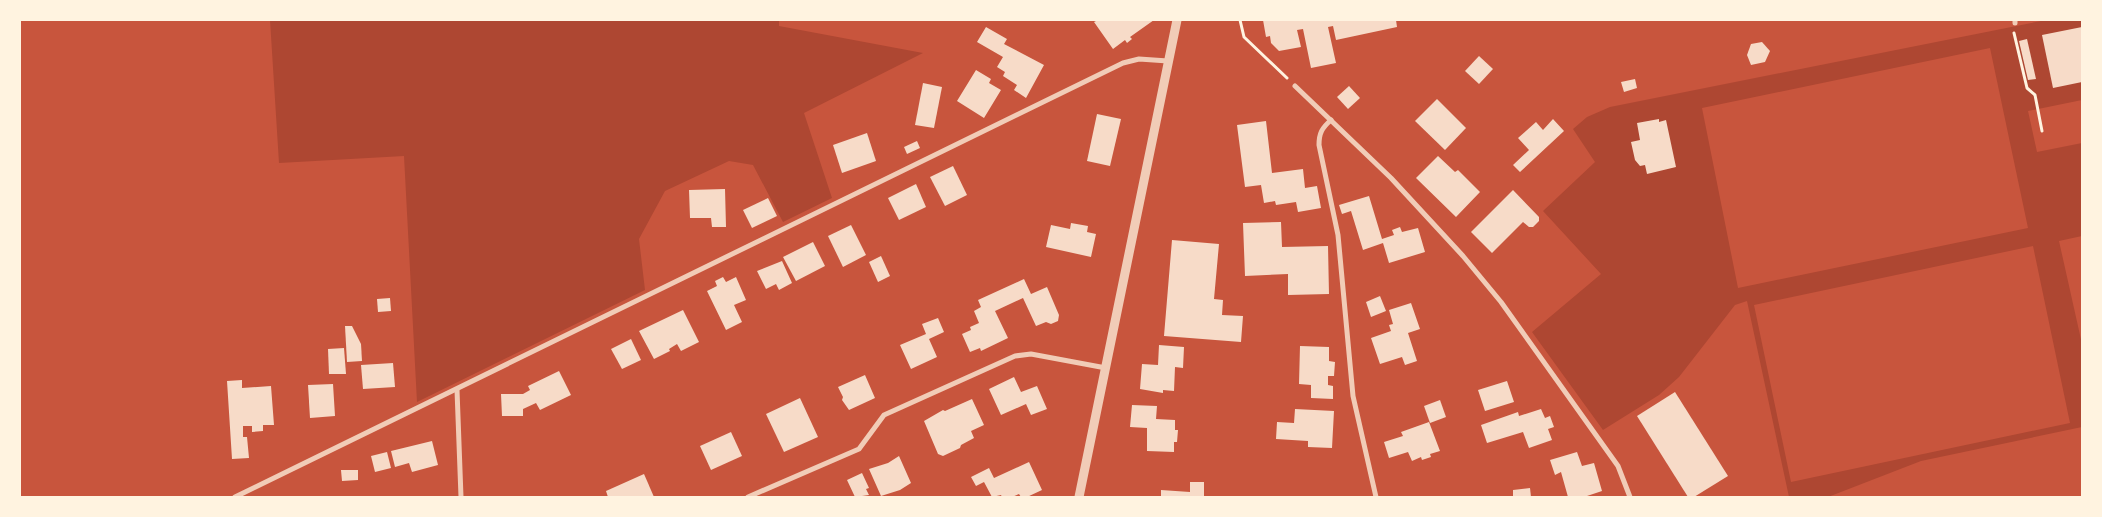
<svg xmlns="http://www.w3.org/2000/svg" width="2102" height="517" font-family="'IBM Plex Serif',serif">
  <style>
    .green { fill: #ae4732; fill-rule: evenodd }
    .building { fill: #f7dbc8 }
    .lines { fill: none; stroke-linecap: round; stroke-linejoin: round }
    .path { stroke: #fff3e0; stroke-width: 3 }
    .minor { stroke: #f1ccb7; stroke-width: 5 }
    .tertiary { stroke: #f1ccb7; stroke-width: 9 }
  </style>
  <rect width="100%" height="100%" fill="#c8553d"/>
  <!-- green -->
  <g class="green">
    <polygon points="270,20 779,20 779,26 923,53 804,113 832,198 783,222 753,165 729,161 665,191 639,239 645,290 417,402 404,156 279,163"/>
    <path d="M2046,20H2082V100L2028,111L2037,152L2082,143V236L2059,241L2082,344V427L1921,461L1828,497H1789L1747,301L1735,305L1679,377L1659,395L1603,430L1532,332L1601,274L1543,211L1595,162L1573,129L1587,117L1610,107ZM1990,48L2028,228L1738,288L1702,108ZM2033,246L2070,423L1791,482L1754,305Z"/>
  </g>
  <!-- building -->
  <g class="building">
    <polygon points="1098,20 1154,20 1130,37 1132,39 1127,43 1125,40 1113,49 1094,22"/>
    <polygon points="1263,20 1396,20 1397,27 1336,40 1333,26 1328,27 1336,63 1311,68 1303,29 1297,30 1301,47 1279,51 1271,43 1270,36 1266,37"/>
    <polygon points="986,27 1007,39 1004,44 1044,65 1026,98 1014,90 1017,85 1003,76 1005,72 997,67 1003,57 977,42"/>
    <polygon points="2082,27 2082,82 2053,88 2042,35"/>
    <polygon points="2027,39 2036,79 2028,80 2019,41"/>
    <polygon points="1762,42 1770,51 1765,62 1751,65 1747,55 1751,44"/>
    <polygon points="1479,56 1493,69 1479,84 1465,71"/>
    <polygon points="976,70 991,79 989,83 1001,90 984,118 957,101"/>
    <polygon points="1635,79 1637,88 1624,92 1621,82"/>
    <polygon points="923,83 942,87 934,128 915,125"/>
    <polygon points="1349,86 1360,98 1348,109 1337,97"/>
    <polygon points="1437,99 1466,128 1445,150 1415,121"/>
    <polygon points="1097,114 1121,119 1110,166 1087,161"/>
    <polygon points="1553,119 1564,131 1520,172 1513,165 1529,150 1518,138 1536,122 1543,130"/>
    <polygon points="1659,119 1659,122 1666,120 1676,167 1647,174 1645,165 1640,166 1635,160 1631,142 1640,140 1637,123"/>
    <polygon points="1266,121 1272,173 1303,169 1305,188 1317,186 1321,208 1298,212 1296,202 1276,205 1275,201 1264,203 1261,185 1245,187 1237,125"/>
    <polygon points="867,133 876,161 842,173 833,145"/>
    <polygon points="917,141 920,148 907,154 904,147"/>
    <polygon points="1438,156 1455,172 1458,170 1480,192 1456,217 1416,178"/>
    <polygon points="953,166 967,195 945,206 930,177"/>
    <polygon points="916,184 926,207 899,220 888,198"/>
    <polygon points="725,189 726,227 712,227 711,218 690,218 689,190"/>
    <polygon points="1513,190 1539,217 1539,221 1533,227 1529,227 1523,222 1492,253 1471,232"/>
    <polygon points="1369,196 1382,239 1394,235 1392,230 1400,227 1402,232 1418,228 1425,252 1389,263 1383,243 1363,250 1351,211 1342,214 1339,205"/>
    <polygon points="768,198 777,216 752,228 743,210"/>
    <polygon points="1281,222 1282,247 1328,246 1329,294 1288,295 1288,274 1245,276 1243,223"/>
    <polygon points="1071,223 1088,226 1087,232 1096,234 1091,257 1046,247 1051,225 1070,229"/>
    <polygon points="851,225 866,255 843,267 828,236"/>
    <polygon points="1172,240 1219,244 1214,299 1223,300 1222,315 1243,316 1241,342 1164,336"/>
    <polygon points="813,242 825,266 796,281 783,257"/>
    <polygon points="881,256 890,276 878,282 869,262"/>
    <polygon points="782,261 792,283 779,290 776,284 766,289 757,271"/>
    <polygon points="723,277 726,282 736,277 746,300 734,305 742,322 726,330 707,291 717,286 715,281"/>
    <polygon points="1024,279 1031,294 1047,287 1059,315 1058,321 1051,324 1046,322 1036,326 1023,298 995,311 1008,338 981,351 980,348 970,352 962,334 971,330 970,327 979,323 974,311 981,307 978,300"/>
    <polygon points="1380,296 1386,311 1371,317 1366,302"/>
    <polygon points="390,298 391,311 378,312 377,299"/>
    <polygon points="1411,303 1420,329 1408,333 1417,361 1405,365 1402,357 1380,364 1371,338 1391,331 1389,325 1393,324 1389,310"/>
    <polygon points="683,310 699,342 681,351 677,344 669,349 670,351 654,359 639,331"/>
    <polygon points="938,318 944,332 929,339 937,357 911,369 900,345 926,334 922,324"/>
    <polygon points="345,326 352,326 361,344 362,361 347,362"/>
    <polygon points="631,339 641,360 622,369 611,349"/>
    <polygon points="1159,345 1184,347 1183,368 1175,367 1174,391 1163,390 1163,393 1140,389 1142,364 1158,365"/>
    <polygon points="1300,346 1329,347 1329,361 1335,362 1334,376 1328,376 1328,385 1333,386 1333,399 1311,398 1311,385 1299,384"/>
    <polygon points="344,348 346,374 329,374 328,349"/>
    <polygon points="393,363 395,387 363,389 361,365"/>
    <polygon points="559,371 571,395 540,410 536,403 523,409 523,416 502,416 501,394 523,394 530,390 528,386"/>
    <polygon points="865,375 875,398 849,410 842,400 843,397 838,387"/>
    <polygon points="1014,377 1021,392 1037,386 1047,409 1031,415 1026,404 1001,415 989,389"/>
    <polygon points="242,380 242,388 271,386 274,425 263,425 263,431 252,432 252,426 243,426 243,437 247,437 249,458 232,459 227,381"/>
    <polygon points="1507,381 1514,402 1485,411 1478,390"/>
    <polygon points="333,384 335,416 310,418 308,385"/>
    <polygon points="1675,392 1728,476 1694,497 1688,497 1637,416"/>
    <polygon points="800,398 818,437 784,452 766,414"/>
    <polygon points="972,399 984,425 971,431 974,438 961,445 960,448 943,456 938,454 924,421 943,410 945,411"/>
    <polygon points="1440,400 1446,417 1430,423 1424,406"/>
    <polygon points="1132,405 1157,406 1156,419 1175,420 1175,430 1178,430 1177,442 1174,442 1174,452 1147,451 1147,428 1130,427"/>
    <polygon points="1295,409 1334,411 1332,448 1308,447 1308,441 1276,439 1277,422 1294,423"/>
    <polygon points="1541,409 1545,418 1550,416 1554,427 1548,429 1552,440 1529,448 1523,432 1487,443 1481,425 1518,412 1519,416"/>
    <polygon points="1429,422 1440,451 1430,454 1431,457 1422,460 1421,457 1412,461 1408,452 1389,458 1384,442 1403,436 1401,432"/>
    <polygon points="731,432 742,456 711,470 700,446"/>
    <polygon points="432,441 438,465 412,472 409,463 395,467 391,451"/>
    <polygon points="387,452 391,468 375,472 371,456"/>
    <polygon points="1577,452 1582,466 1594,463 1602,491 1584,497 1568,497 1561,472 1555,475 1550,460"/>
    <polygon points="899,456 911,483 900,490 881,496 869,469 888,463"/>
    <polygon points="1029,462 1042,490 1027,497 1021,497 1019,494 1012,497 1002,497 1001,495 992,497 984,482 976,486 971,477 989,468 994,478"/>
    <polygon points="341,470 358,470 358,480 342,481"/>
    <polygon points="862,473 869,488 866,489 869,495 855,497 847,480"/>
    <polygon points="644,474 654,497 608,497 606,491"/>
    <polygon points="1190,482 1204,482 1204,497 1161,497 1161,490 1190,492"/>
    <polygon points="1530,488 1531,497 1513,497 1513,490"/>
  </g>
  <g class="lines">
    <!-- path -->
    <g class="path">
      <polyline points="1240,20 1244,37 1287,78"/>
      <polyline points="2014,33 2027,88 2035,95 2042,131"/>
    </g>
    <!-- minor -->
    <g class="minor">
      <polyline points="2015,20 2015,23"/>
      <polyline points="1295,86 1391,178 1463,256 1501,302 1618,466 1630,497"/>
      <path d="M1331,120C1322,128 1319,133 1319,145L1338,235L1353,396L1376,497"/>
      <polyline points="457,390 461,497"/>
      <polyline points="235,497 1123,63 1139,59 1168,61"/>
      <polyline points="748,497 859,449 884,415 1015,356 1031,354 1106,368"/>
    </g>
    <!-- tertiary -->
    <polyline class="tertiary" points="1079,497 1177,20"/>
  </g>
  <!-- border -->
  <rect width="2102" height="517" fill="none" stroke="#fff3e0" stroke-width="42"/>
</svg>
